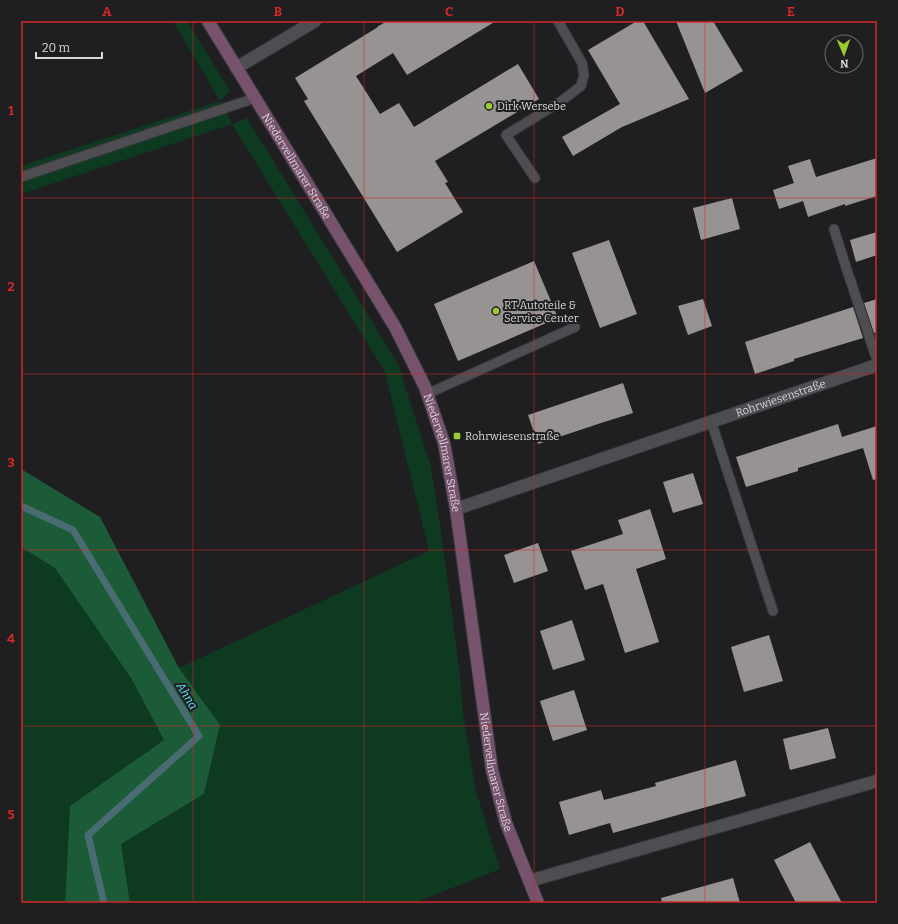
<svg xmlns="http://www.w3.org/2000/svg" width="898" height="924" font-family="Bitter,serif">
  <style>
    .green { fill: #0f3a22 }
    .forest { fill: #1b5b38 }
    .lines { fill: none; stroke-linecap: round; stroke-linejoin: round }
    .stream { stroke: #486c72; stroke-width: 7 }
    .building { fill: #989393 }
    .lane-casing { stroke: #3a3a3d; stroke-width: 11 }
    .street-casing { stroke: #3a3a3d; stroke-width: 14 }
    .secondary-casing { stroke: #3a3a3d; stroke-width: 14 }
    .lane { stroke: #4e4d51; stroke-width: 9 }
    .street { stroke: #4e4d51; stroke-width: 12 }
    .secondary { stroke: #77526c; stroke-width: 12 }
    .grid { fill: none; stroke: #d62828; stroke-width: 1; stroke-opacity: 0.55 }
    .poi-dot { fill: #9bcb33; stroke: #1f1f22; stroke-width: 1.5 }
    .labels { text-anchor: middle; stroke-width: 4; stroke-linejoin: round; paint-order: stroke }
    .poi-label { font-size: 11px; fill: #d7d7d9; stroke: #1f1f22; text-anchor: start }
    .street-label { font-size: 11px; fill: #d7d7d9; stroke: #1f1f22 }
    .water-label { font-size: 12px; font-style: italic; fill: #5cdff6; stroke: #1f1f22 }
    .neatline { fill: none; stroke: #d62828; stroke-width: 1.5 }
    .grid-label { font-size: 13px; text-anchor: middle; font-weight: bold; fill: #d62828 }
  </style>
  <rect width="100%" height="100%" fill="#1f1f22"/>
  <!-- green -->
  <g class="green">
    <polygon points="173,21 187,21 230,91 220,101 232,124 247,118 398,364 431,467 443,545 460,676 463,714 476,791 500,869 414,903 130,903 121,844 204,794 220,725 179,668 429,551 385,372 232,124 21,194 21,166 220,101"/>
    <polygon points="21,547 55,567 131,678 164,740 70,806 65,903 21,903"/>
  </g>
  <!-- forest -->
  <polygon class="forest" points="21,469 100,517 179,668 220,725 204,794 121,844 130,903 65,903 70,806 164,740 131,678 55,568 21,547"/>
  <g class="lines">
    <!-- stream -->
    <polyline class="stream" points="21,506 73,530 199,736 88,835 104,903"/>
  </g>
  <!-- building -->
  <g class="building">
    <polygon points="387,21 496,21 407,75 393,53 356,76 380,114 399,103 414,127 518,64 539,99 435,161 448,182 445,183 463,212 397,252 304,101 308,99 295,78 378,27 377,27"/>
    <polygon points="637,21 643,21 689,99 622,127 573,156 562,137 620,104 588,50"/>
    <polygon points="676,21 713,21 743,71 705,93"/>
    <polygon points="877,158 877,196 845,206 845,204 808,217 803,201 779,209 773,190 794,183 788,166 810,159 816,177"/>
    <polygon points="732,198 740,229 701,240 693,208"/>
    <polygon points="877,232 877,255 856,262 850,240"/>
    <polygon points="609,240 637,314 600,328 572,253"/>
    <polygon points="534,261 558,318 458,361 434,304"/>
    <polygon points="703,299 712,326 688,335 678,306"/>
    <polygon points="877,299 877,332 874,333 864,303"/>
    <polygon points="853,307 863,338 794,359 794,361 755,374 745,342"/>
    <polygon points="623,383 633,413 601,423 538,444 528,415"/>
    <polygon points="838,424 842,437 877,426 877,479 873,480 863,448 798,468 798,471 746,487 736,457"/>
    <polygon points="693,473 703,504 673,513 663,482"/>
    <polygon points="650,509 666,559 636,569 659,642 625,653 603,584 585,590 571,551 623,534 618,520"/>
    <polygon points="538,543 548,571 514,583 504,555"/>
    <polygon points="572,620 585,660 553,670 540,631"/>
    <polygon points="769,635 783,681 744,692 731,647"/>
    <polygon points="574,690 587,730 553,741 540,701"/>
    <polygon points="828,728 836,758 790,770 783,739"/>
    <polygon points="736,760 746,796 613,833 610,823 569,835 559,802 601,790 604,800 656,786 655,783"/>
    <polygon points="810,842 842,903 796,903 774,860"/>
    <polygon points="733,878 740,903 662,903 661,898"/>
  </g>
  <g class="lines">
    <defs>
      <g id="lane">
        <polyline points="21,177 255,98"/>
        <polyline points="535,178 506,135 560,102 581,86 584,75 582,63 558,21"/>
        <polyline points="834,229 844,261 877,360"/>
        <polyline points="427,394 575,327"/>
        <polyline points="711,421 773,611"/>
      </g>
      <g id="street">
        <polyline points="236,68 315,21"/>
        <path id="s1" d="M456,509L877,365"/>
        <polyline points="529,881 877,781"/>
      </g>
      <g id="secondary">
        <path id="s2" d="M208,21L395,327L425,387L444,443L456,509L492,770L506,823L538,903"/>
      </g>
    </defs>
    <!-- lane casing -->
    <use href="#lane" class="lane-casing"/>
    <!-- street casing -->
    <use href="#street" class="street-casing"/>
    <!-- secondary casing -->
    <use href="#secondary" class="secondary-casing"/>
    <!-- lane -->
    <use href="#lane" class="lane"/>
    <!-- street -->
    <use href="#street" class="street"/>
    <!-- secondary -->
    <use href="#secondary" class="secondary"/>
  </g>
  <!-- grid -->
  <path class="grid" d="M193,21V903M364,21V903M534,21V903M705,21V903M21,198H877M21,374H877M21,550H877M21,726H877"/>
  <!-- markers -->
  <g class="poi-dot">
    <circle cx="489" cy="106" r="4"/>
    <circle cx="496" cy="311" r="4"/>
    <rect x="453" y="432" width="8" height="8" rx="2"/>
  </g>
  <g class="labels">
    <!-- poi labels -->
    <g class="poi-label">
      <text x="497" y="110">Dirk Wersebe</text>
      <text x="504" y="309">RT Autoteile &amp;<tspan x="504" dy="13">Service Center</tspan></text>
      <text x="465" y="440">Rohrwiesenstraße</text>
    </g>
    <!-- street labels -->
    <g class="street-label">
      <text dy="4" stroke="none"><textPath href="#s2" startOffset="170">Niedervellmarer Straße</textPath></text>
      <text dy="4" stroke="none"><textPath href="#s1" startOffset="343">Rohrwiesenstraße</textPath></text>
      <text dy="4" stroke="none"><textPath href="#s2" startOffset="494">Niedervellmarer Straße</textPath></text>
      <text dy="4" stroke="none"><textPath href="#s2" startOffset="818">Niedervellmarer Straße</textPath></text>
    </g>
    <!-- water labels -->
    <g class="water-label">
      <text transform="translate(187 696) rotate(59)" y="4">Ahna</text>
    </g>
  </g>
  <!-- border -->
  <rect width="898" height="924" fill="none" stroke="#1f1f22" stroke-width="44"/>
  <!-- north arrow -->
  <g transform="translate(844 54) rotate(178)"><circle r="19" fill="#1f1f22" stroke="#69696b"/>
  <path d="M0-3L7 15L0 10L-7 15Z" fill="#9bcb33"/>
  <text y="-6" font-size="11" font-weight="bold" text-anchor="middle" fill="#d7d7d9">N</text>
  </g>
  <!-- scale -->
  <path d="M36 52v6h66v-6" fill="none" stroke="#d7d7d9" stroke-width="2"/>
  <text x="42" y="52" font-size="12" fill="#d7d7d9" stroke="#1f1f22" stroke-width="3" paint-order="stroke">20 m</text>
  <rect x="22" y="22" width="854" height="880" class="neatline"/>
  <g class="grid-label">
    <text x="107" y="16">A</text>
    <text x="278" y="16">B</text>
    <text x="449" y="16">C</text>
    <text x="620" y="16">D</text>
    <text x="791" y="16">E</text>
    <text x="11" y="115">1</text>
    <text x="11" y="291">2</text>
    <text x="11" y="467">3</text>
    <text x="11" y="643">4</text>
    <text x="11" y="819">5</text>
  </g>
</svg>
